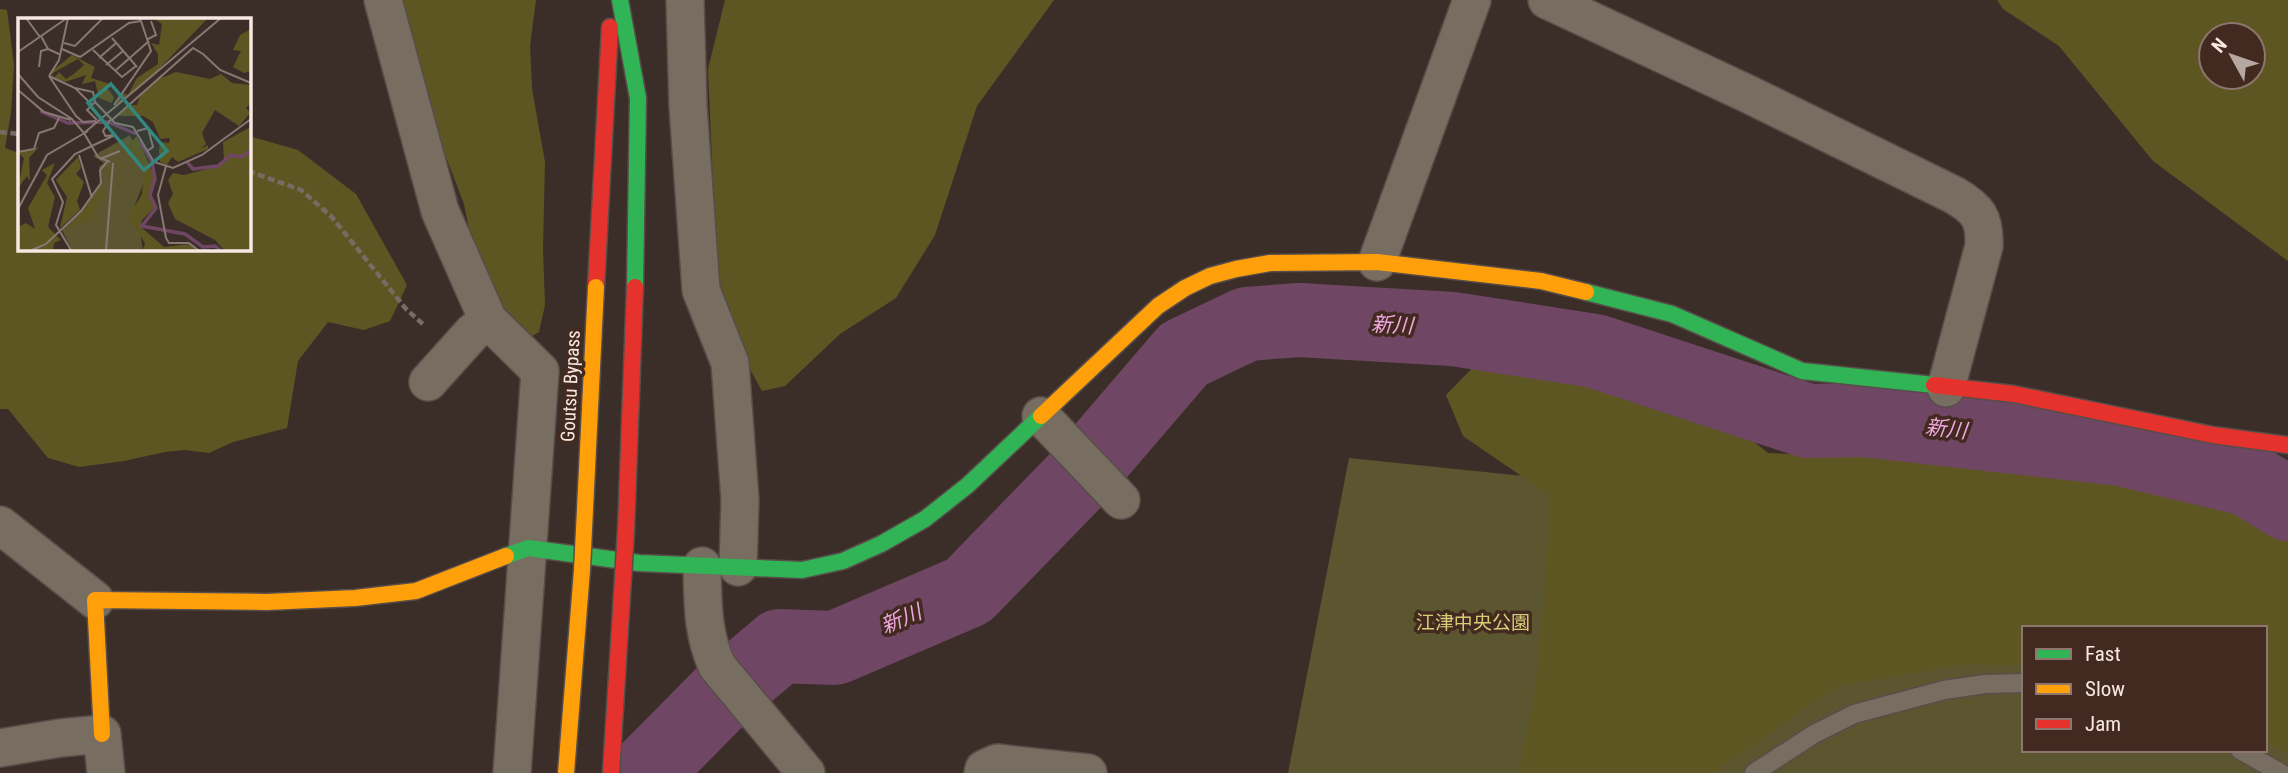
<svg xmlns="http://www.w3.org/2000/svg" width="2288" height="773" font-family="'Roboto Condensed','Noto Sans JP',sans-serif">
  <style>
    .green { fill: #5c5630 }
    .forest { fill: #5e5622; fill-rule: evenodd }
    .lines { fill: none; stroke-linecap: round; stroke-linejoin: round }
    .stream { stroke: #704665; stroke-width: 12 }
    .river { stroke: #704665; stroke-width: 74 }
    .lane-casing { stroke: #584d48; stroke-width: 21 }
    .street-casing { stroke: #584d48; stroke-width: 40 }
    .fast-casing { stroke: #584d48; stroke-width: 19 }
    .slow-casing { stroke: #584d48; stroke-width: 19 }
    .jam-casing { stroke: #584d48; stroke-width: 19 }
    .path { stroke: #766c64; stroke-width: 4.5; stroke-dasharray: 7 3.5; stroke-linecap: butt }
    .lane { stroke: #786d61; stroke-width: 18 }
    .street { stroke: #786d61; stroke-width: 37 }
    .fast { stroke: #30b455; stroke-width: 16 }
    .slow { stroke: #ff9f0a; stroke-width: 16 }
    .jam { stroke: #e5322d; stroke-width: 16 }
    .slow-bridge-casing { stroke: #584d48; stroke-width: 19; stroke-linecap: butt }
    .jam-bridge-casing { stroke: #584d48; stroke-width: 19; stroke-linecap: butt }
    .slow-bridge { stroke: #ff9f0a; stroke-width: 16 }
    .jam-bridge { stroke: #e5322d; stroke-width: 16 }
    .labels { text-anchor: middle; stroke-width: 7; stroke-linejoin: round; paint-order: stroke }
    .street-label { font-size: 19px; fill: #f9e8e2; stroke: #432a21 }
    .park-label { font-size: 19px; fill: #d7cc76; stroke: #432a21 }
    .water-label { font-size: 21px; font-style: italic; fill: #efa8df; stroke: #432a21 }
    .inset-river { fill: none; stroke: #704665; stroke-width: 3.5 }
    .inset-road { fill: none; stroke: #877873; stroke-width: 2 }
    .view { fill: #32877f; fill-opacity: 0.15; stroke: #32877f; stroke-width: 3.5 }
    .inset-edge { fill: none; stroke: #f9e8e2; stroke-width: 3.5 }
  </style>
  <rect width="100%" height="100%" fill="#3b2e29"/>
  <!-- green -->
  <polygon class="green" points="1349,458 1563,480 2024,628 2024,750 2265,750 2265,711 2288,722 2288,773 1288,773"/>
  <!-- forest -->
  <g class="forest">
    <polygon points="395,0 536,0 530,46 532,89 545,162 543,249 545,305 539,332 532,336 514,321 478,274 464,204 421,92"/>
    <polygon points="725,0 1054,0 977,106 935,235 896,298 840,334 785,386 762,391 747,364 717,275 708,69"/>
    <path d="M1997,0H2288V261L2153,161L2059,46L2003,9ZM2253,35V77H2211V35Z"/>
    <polygon points="0,9 7,10 14,65 11,113 5,148 19,153 19,248 248,248 249,136 298,150 356,194 407,285 390,321 364,330 328,322 298,361 287,428 233,442 209,453 185,450 165,452 124,461 79,467 48,458 8,409 0,409"/>
    <polygon points="1484,356 1550,356 1623,377 1704,409 1747,436 1768,453 2086,465 2210,485 2288,526 2288,754 2265,742 2265,628 2024,628 2024,666 1966,664 1836,687 1713,773 1519,773 1536,684 1545,584 1549,495 1463,436 1446,395"/>
  </g>
  <g class="lines">
    <!-- stream -->
    <polyline class="stream" points="2247,479 2288,485"/>
    <!-- river -->
    <polyline class="river" points="645,773 722,695 780,646 835,648 968,591 1076,480 1184,354 1247,324 1299,320 1453,329 1595,351 1808,421 1864,420 2121,449 2247,479 2288,504"/>
    <defs>
      <g id="lane">
        <polyline points="2240,750 2281,773"/>
        <polyline points="1754,773 1814,734 1854,714 1944,690 1985,684 2024,683"/>
      </g>
      <g id="street">
        <polyline points="383,0 440,211 488,320 540,371 512,773"/>
        <polyline points="685,0 688,106 701,290 730,363 740,500 738,567"/>
        <path d="M1547,0L1748,94L1954,195C1978,209 1985,218 1984,246L1946,388"/>
        <polyline points="1377,262 1472,0"/>
        <polyline points="428,382 473,332 488,320"/>
        <polyline points="1041,416 1121,500"/>
        <polyline points="0,525 95,600"/>
        <path d="M702,566C703,603 702,632 717,666L806,773"/>
        <polyline points="0,748 60,738 102,734 106,773"/>
        <polyline points="983,773 984,769 997,763 1088,773"/>
      </g>
      <g id="fast">
        <polyline points="620,0 638,98 635,287"/>
        <polyline points="1586,292 1672,314 1802,371 1934,385"/>
        <polyline points="506,556 528,548 639,563 802,570 843,561 881,544 925,519 968,485 1041,416"/>
      </g>
      <g id="slow">
        <polyline points="1041,416 1158,306 1185,288 1210,276 1236,269 1270,263 1377,262 1541,281 1586,292"/>
        <polyline points="102,734 95,600 267,602 355,598 416,591 506,556"/>
      </g>
      <g id="jam">
        <polyline points="596,287 610,27"/>
        <polyline points="1934,385 2014,394 2213,435 2288,445"/>
      </g>
    </defs>
    <!-- lane casing -->
    <use href="#lane" class="lane-casing"/>
    <!-- street casing -->
    <use href="#street" class="street-casing"/>
    <!-- fast casing -->
    <use href="#fast" class="fast-casing"/>
    <!-- slow casing -->
    <use href="#slow" class="slow-casing"/>
    <!-- jam casing -->
    <use href="#jam" class="jam-casing"/>
    <!-- path -->
    <g class="path">
      <polyline points="0,132 19,134"/>
      <polyline points="248,171 301,190 331,216 406,309 425,326"/>
    </g>
    <!-- lane -->
    <use href="#lane" class="lane"/>
    <!-- street -->
    <use href="#street" class="street"/>
    <!-- fast -->
    <use href="#fast" class="fast"/>
    <!-- slow -->
    <use href="#slow" class="slow"/>
    <!-- jam -->
    <use href="#jam" class="jam"/>
    <defs>
      <polyline id="slow-bridge" points="566,773 582,570 596,287"/>
      <polyline id="jam-bridge" points="611,773 626,530 635,287"/>
    </defs>
    <!-- slow-bridge casing -->
    <use href="#slow-bridge" class="slow-bridge-casing"/>
    <!-- jam-bridge casing -->
    <use href="#jam-bridge" class="jam-bridge-casing"/>
    <!-- slow-bridge -->
    <use href="#slow-bridge" class="slow-bridge"/>
    <!-- jam-bridge -->
    <use href="#jam-bridge" class="jam-bridge"/>
  </g>
  <g class="labels">
    <!-- street labels -->
    <g class="street-label">
      <text transform="translate(570 386) rotate(-87)" y="7">Goutsu Bypass</text>
    </g>
    <!-- park labels -->
    <g class="park-label">
      <text x="1473" y="629">江津中央公園</text>
    </g>
    <!-- water labels -->
    <g class="water-label">
      <text transform="translate(1392 325) rotate(3)" y="7">新川</text>
      <text transform="translate(1946 429) rotate(6)" y="7">新川</text>
      <text transform="translate(901 619) rotate(-23)" y="7">新川</text>
    </g>
  </g>
  <!-- overview -->
  <g transform="translate(18 18)">
    <rect width="233" height="233" fill="#3b2e29"/>
    <path d="M112,117L129,156L117,187L125,232H54L44,212L76,178L84,160L81,149L86,145L75,138Z" fill="#5c5630"/>
    <path d="M135,0H190L139,53L96,90L104,75L110,77L119,60L140,46V36L133,25L141,27L144,6ZM233,11V53L226,55L215,49L223,33L215,32L222,17ZM54,37L77,49L73,60L92,66L89,70L96,79L94,85L81,80L77,63L64,66L68,57L47,64L36,60L41,54L48,61L57,55L66,47L60,41L35,55L34,59V53ZM158,54L192,61L203,56L214,65L232,67L233,85L228,90L232,95L221,108L197,92L184,115L188,126L183,131L190,127V131L160,144L154,139L149,147L142,144L141,133L142,124L151,125L152,120L142,121L135,104L125,98H100L111,87H119L123,75L141,61ZM233,109V232H206L197,222L157,201L150,185L155,176L150,162L155,155L166,157L201,148L206,144L205,124ZM119,118L137,160L131,176L137,189L124,202L123,209L146,229L172,226L179,232H125L127,225L110,200L124,176L126,149L118,137L103,134ZM21,129L11,140L12,163L9,158L0,170L6,140L0,135ZM60,139L63,150L58,156L66,164L59,183L62,192L42,210L49,179L38,162ZM37,145L29,165L37,179L30,209L43,222L36,225L35,232H0V209L8,205L17,211L10,190L29,157L24,152ZM80,171L85,172L82,184L74,196L82,199L53,209Z" fill="#5e5622"/>
    <path class="inset-river" d="M22,93L50,105L90,104L118,116M122,123L134,144L137,161L132,177L138,190L124,208L167,216L185,229L197,228L202,232M169,144L175,151L200,148L213,137L223,139L233,133"/>
    <path class="inset-road" d="M8,0L22,19M23,18L30,31L43,37M94,20L119,49M130,21L138,17L133,3M46,25L57,28L85,0M44,31L62,39L111,5L123,3M75,32L104,59L118,48M0,34L49,0M185,36L202,52L233,65M81,40L98,25M88,47L105,33M21,49L23,33L30,31M98,52L131,23M0,56L20,79L54,101L66,115M31,58L58,98L65,104L78,103M31,58L57,70L74,87L69,92L79,102M31,58L41,42L50,0M57,70L75,74L77,83M0,72L26,94L53,102M74,87L77,84L97,105L115,109L136,144L155,150L184,137L233,101M96,87L133,33L122,0M94,102L175,30L185,36M119,113L130,110L135,129L129,133M66,115L80,139L92,144M66,115L203,0M88,119L85,113L93,101M0,134L16,131L21,115L36,110L41,100M61,137L74,180M82,141L102,133M148,148L140,177L148,220L151,225H171L180,232M0,191L29,137L70,113M14,232L28,226L63,193L83,165L82,152L89,144M53,232L38,207L45,184L34,161L57,136L97,117L87,118M88,232L95,145"/>
    <path class="view" d="M93,66L149,133L126,152L70,85Z"/>
    <rect width="233" height="233" class="inset-edge"/>
  </g>
  <!-- legend -->
  <rect x="2022" y="626" width="245" height="126" fill="#432a21" stroke="#8c766e" stroke-width="2"/>
  <rect x="2036" y="649" width="35" height="10" fill="#30b455" stroke="#8c766e" stroke-width="2"/>
  <text x="2085" y="661" font-size="21" fill="#f9e8e2">Fast</text>
  <rect x="2036" y="684" width="35" height="10" fill="#ff9f0a" stroke="#8c766e" stroke-width="2"/>
  <text x="2085" y="696" font-size="21" fill="#f9e8e2">Slow</text>
  <rect x="2036" y="719" width="35" height="10" fill="#e5322d" stroke="#8c766e" stroke-width="2"/>
  <text x="2085" y="731" font-size="21" fill="#f9e8e2">Jam</text>
  <!-- north arrow -->
  <g transform="translate(2232 56) rotate(310)"><circle r="33" fill="#432a21" stroke="#8c766e" stroke-width="2"/>
  <path d="M0-5L12 26L0 18L-12 26Z" fill="#b6a7a1"/>
  <text y="-10" font-size="19" font-weight="bold" text-anchor="middle" fill="#f9e8e2">N</text>
  </g>
</svg>
